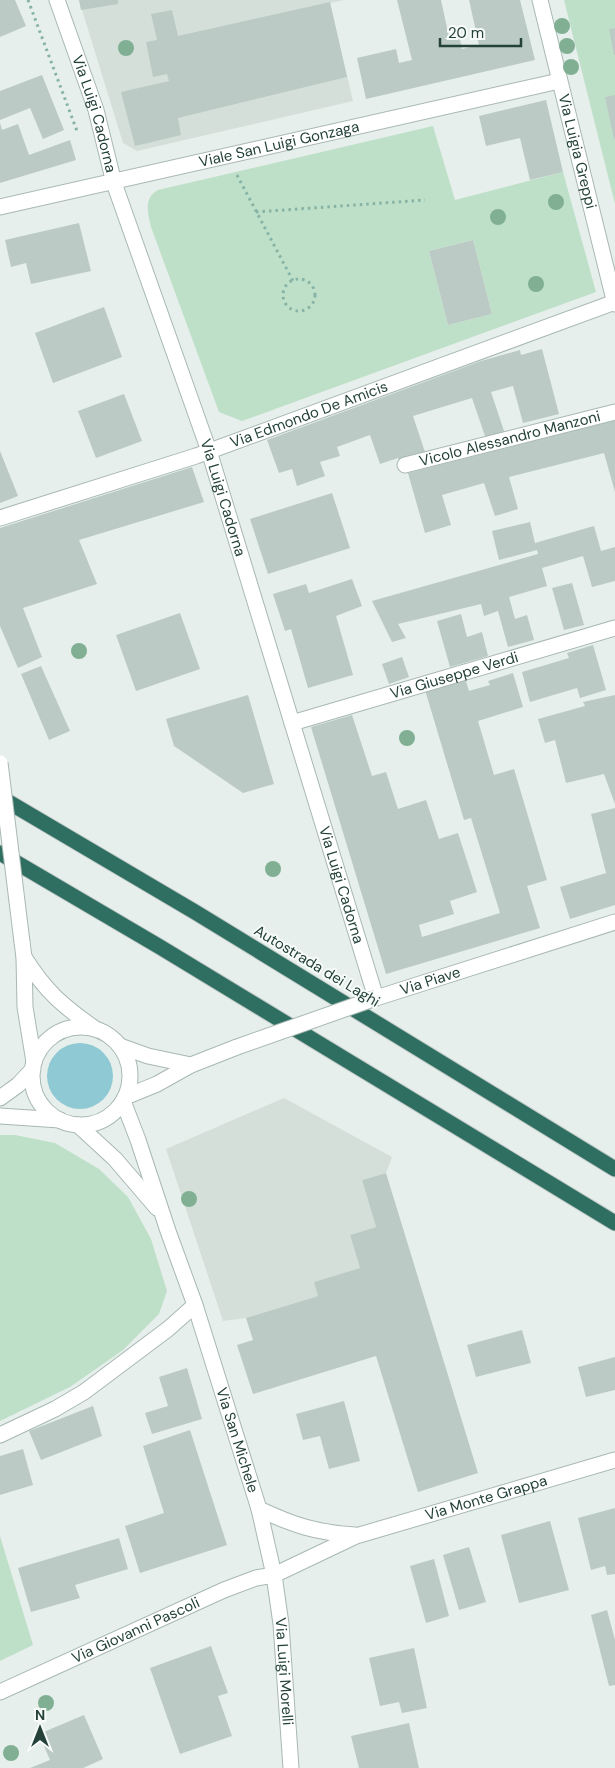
<svg xmlns="http://www.w3.org/2000/svg" width="615" height="1768" font-family="'DM Sans',sans-serif">
  <style>
    .built { fill: #d4dfda }
    .green { fill: #bfe0c8; fill-rule: evenodd }
    .water { fill: #8ec9d4 }
    .building { fill: #bbcac4 }
    .lines { fill: none; stroke-linecap: round; stroke-linejoin: round }
    .minor-casing { stroke: #a8b8b2; stroke-width: 17 }
    .highway-casing { stroke: #c2cac8; stroke-width: 17 }
    .path { stroke: #86b3a5; stroke-width: 3; stroke-dasharray: 2.5 4; stroke-linecap: butt }
    .minor { stroke: #fff; stroke-width: 15 }
    .highway { stroke: #2f6f62; stroke-width: 15 }
    .minor-bridge-casing { stroke: #a8b8b2; stroke-width: 17; stroke-linecap: butt }
    .minor-bridge { stroke: #fff; stroke-width: 15 }
    .tree { fill: #80af93 }
    .labels { text-anchor: middle; stroke-width: 4; stroke-linejoin: round; paint-order: stroke }
    .street-label { font-size: 15px; fill: #24423a; stroke: #f7fbf9 }
  </style>
  <rect width="100%" height="100%" fill="#e6efeb"/>
  <!-- built -->
  <g class="built">
    <polygon points="79,0 344,0 330,3 353,101 137,151 123,143"/>
    <polygon points="284,1098 392,1157 386,1173 362,1180 376,1227 350,1235 360,1268 315,1282 318,1296 246,1318 223,1321 166,1149"/>
  </g>
  <!-- green -->
  <g class="green">
    <polygon points="564,0 615,0 615,204"/>
    <path d="M433,126L455,200L563,172L596,292L242,421L219,412L151,227C148,214 143,198 158,190ZM473,240L492,314L448,325L429,251Z"/>
    <polygon points="0,1135 15,1135 55,1143 99,1169 128,1197 151,1239 167,1291 159,1314 123,1350 70,1387 0,1421"/>
    <polygon points="0,1536 33,1645 0,1661"/>
  </g>
  <!-- water -->
  <circle class="water" cx="80" cy="1076" r="33"/>
  <!-- building -->
  <g class="building">
    <polygon points="0,0 15,0 26,26 0,37"/>
    <polygon points="79,0 118,0 118,4 81,10"/>
    <polygon points="397,0 441,0 449,37 459,35 462,49 479,45 469,0 520,0 535,60 366,99 357,58 396,49 399,63 412,60"/>
    <polygon points="330,2 347,77 178,118 181,135 135,146 121,92 169,81 167,74 153,77 146,42 157,40 151,14 172,10 178,36"/>
    <polygon points="615,28 615,55 614,55 609,29"/>
    <polygon points="42,75 64,130 43,139 30,108 0,120 0,91"/>
    <polygon points="615,95 615,139 614,139 605,97"/>
    <polygon points="546,100 563,172 530,180 520,138 486,146 479,116"/>
    <polygon points="0,123 2,130 18,124 29,155 70,140 76,160 0,183"/>
    <polygon points="79,223 91,271 31,284 26,263 11,267 5,240"/>
    <polygon points="473,240 492,314 448,325 429,251"/>
    <polygon points="104,307 122,357 53,383 35,333"/>
    <polygon points="542,349 559,414 523,423 513,386 491,392 505,434 486,439 472,398 413,416 425,452 400,461 398,458 380,464 370,435 337,447 340,456 320,462 325,476 297,486 292,469 279,473 267,440 481,361 520,350 521,355"/>
    <polygon points="124,394 142,441 96,458 78,411"/>
    <polygon points="615,420 615,492 604,453 509,477 518,509 495,516 484,483 442,495 451,525 425,533 408,473"/>
    <polygon points="0,451 18,496 0,503"/>
    <polygon points="192,467 204,502 79,540 97,584 23,608 42,657 18,668 0,626 0,528"/>
    <polygon points="332,493 350,548 268,574 250,519"/>
    <polygon points="530,522 535,543 594,526 601,551 615,547 615,581 592,587 583,556 542,568 547,586 509,597 515,619 527,615 534,640 508,647 498,611 484,616 481,604 398,624 406,638 392,642 372,601 538,554 537,550 499,560 492,531"/>
    <polygon points="352,579 362,606 336,616 353,675 308,688 291,629 285,631 273,594 306,584 309,593"/>
    <polygon points="572,583 584,625 564,630 552,588"/>
    <polygon points="180,613 200,669 136,691 116,635"/>
    <polygon points="461,614 467,637 482,632 488,656 450,667 437,621"/>
    <polygon points="593,645 606,690 580,698 577,688 530,702 522,672 569,658 567,653"/>
    <polygon points="402,657 409,677 389,684 382,664"/>
    <polygon points="41,666 70,731 49,740 21,674"/>
    <polygon points="513,673 523,707 478,721 494,775 514,769 547,880 527,886 540,928 386,974 311,727 352,715 372,776 386,772 398,809 426,800 439,839 458,833 477,892 450,901 454,914 419,925 422,937 500,913 471,818 464,820 425,690 465,678 469,691 490,685 488,681"/>
    <polygon points="248,695 274,784 243,793 174,746 166,719"/>
    <polygon points="615,695 615,804 604,774 566,783 555,740 545,743 538,719 585,706 583,702"/>
    <polygon points="615,808 615,905 570,919 560,887 606,873 591,814"/>
    <polygon points="386,1173 478,1473 418,1492 376,1356 253,1394 237,1345 253,1340 246,1318 318,1296 314,1282 360,1268 350,1235 376,1227 362,1180"/>
    <polygon points="522,1330 531,1363 476,1377 467,1345"/>
    <polygon points="615,1357 615,1390 586,1397 578,1367"/>
    <polygon points="187,1368 202,1419 152,1434 145,1413 168,1406 159,1377"/>
    <polygon points="344,1401 360,1461 329,1469 320,1436 303,1440 296,1414"/>
    <polygon points="93,1406 102,1436 41,1460 29,1431"/>
    <polygon points="190,1430 227,1545 140,1573 125,1526 164,1513 143,1446"/>
    <polygon points="23,1449 33,1485 0,1495 0,1456"/>
    <polygon points="615,1508 615,1574 607,1575 605,1566 591,1570 578,1518"/>
    <polygon points="550,1521 569,1590 519,1603 501,1535"/>
    <polygon points="119,1538 128,1569 75,1585 80,1598 31,1612 18,1568"/>
    <polygon points="469,1547 486,1602 459,1610 443,1555"/>
    <polygon points="434,1559 449,1616 426,1623 410,1566"/>
    <polygon points="607,1610 615,1640 615,1685 609,1686 591,1615"/>
    <polygon points="211,1646 228,1693 218,1696 232,1736 180,1754 150,1668"/>
    <polygon points="414,1648 427,1708 402,1713 399,1702 380,1706 369,1658"/>
    <polygon points="84,1715 103,1759 83,1768 30,1768 50,1760 39,1734"/>
    <polygon points="409,1723 419,1768 359,1768 351,1736"/>
  </g>
  <g class="lines">
    <defs>
      <g id="minor">
        <path id="s1" d="M57,0L96,110L114,183L209,451L376,998L615,922"/>
        <path id="s2" d="M540,0L615,304"/>
        <path id="s3" d="M0,207L559,81"/>
        <path id="s4" d="M405,465L615,412"/>
        <path id="s5" d="M0,518L196,456L615,302"/>
        <path id="s6" d="M292,723L615,628"/>
        <polyline points="22,942 24,957 25,1007 34,1062"/>
        <path d="M24,957C46,992 62,1005 94,1028"/>
        <circle cx="81" cy="1076" r="49"/>
        <polyline points="120,1046 148,1056 191,1065"/>
        <polyline points="125,1097 157,1084 191,1065 237,1047"/>
        <polyline points="0,1098 18,1085 33,1069"/>
        <path id="s7" d="M123,1101L138,1140L168,1231L195,1305L259,1509L274,1575L281,1624L291,1768"/>
        <polyline points="0,1116 60,1120"/>
        <polyline points="78,1125 115,1159 157,1208"/>
        <polyline points="0,1435 55,1409 84,1392 168,1329 195,1305"/>
        <path d="M259,1509C293,1525 317,1533 355,1535"/>
        <path id="s8" d="M0,1692L224,1590L256,1578L274,1575L356,1536L615,1460"/>
      </g>
      <g id="highway">
        <polyline points="0,797 195,912 615,1169"/>
        <polyline points="0,853 160,947 615,1223"/>
      </g>
    </defs>
    <!-- minor casing -->
    <use href="#minor" class="minor-casing"/>
    <!-- highway casing -->
    <use href="#highway" class="highway-casing"/>
    <!-- path -->
    <g class="path">
      <polyline points="28,0 77,131"/>
      <polyline points="237,175 293,281"/>
      <polyline points="256,212 425,200"/>
      <circle cx="299" cy="295" r="16"/>
    </g>
    <!-- minor -->
    <use href="#minor" class="minor"/>
    <!-- highway -->
    <use href="#highway" class="highway"/>
    <defs>
      <g id="minor-bridge">
        <polyline points="0,763 22,942"/>
        <polyline points="237,1047 376,998"/>
      </g>
    </defs>
    <!-- minor-bridge casing -->
    <use href="#minor-bridge" class="minor-bridge-casing"/>
    <!-- minor-bridge -->
    <use href="#minor-bridge" class="minor-bridge"/>
  </g>
  <!-- trees -->
  <g class="tree">
    <circle cx="562" cy="26" r="8"/>
    <circle cx="567" cy="46" r="8"/>
    <circle cx="126" cy="48" r="8"/>
    <circle cx="571" cy="67" r="8"/>
    <circle cx="556" cy="202" r="8"/>
    <circle cx="498" cy="217" r="8"/>
    <circle cx="536" cy="284" r="8"/>
    <circle cx="79" cy="651" r="8"/>
    <circle cx="407" cy="738" r="8"/>
    <circle cx="273" cy="869" r="8"/>
    <circle cx="189" cy="1199" r="8"/>
    <circle cx="46" cy="1703" r="8"/>
    <circle cx="11" cy="1753" r="8"/>
  </g>
  <g class="labels">
    <!-- street labels -->
    <g class="street-label">
      <text dy="5" stroke="none"><textPath href="#s1" startOffset="120">Via Luigi Cadorna</textPath></text>
      <text dy="5" stroke="none"><textPath href="#s3" startOffset="286">Viale San Luigi Gonzaga</textPath></text>
      <text dy="5" stroke="none"><textPath href="#s2" startOffset="156">Via Luigia Greppi</textPath></text>
      <text dy="5" stroke="none"><textPath href="#s5" startOffset="326">Via Edmondo De Amicis</textPath></text>
      <text dy="5" stroke="none"><textPath href="#s4" startOffset="108">Vicolo Alessandro Manzoni</textPath></text>
      <text dy="5" stroke="none"><textPath href="#s1" startOffset="525">Via Luigi Cadorna</textPath></text>
      <text dy="5" stroke="none"><textPath href="#s6" startOffset="169">Via Giuseppe Verdi</textPath></text>
      <text dy="5" stroke="none"><textPath href="#s1" startOffset="930">Via Luigi Cadorna</textPath></text>
      <text transform="translate(317 966) rotate(31)" y="5">Autostrada dei Laghi</text>
      <text dy="5" stroke="none"><textPath href="#s1" startOffset="1105">Via Piave</textPath></text>
      <text dy="5" stroke="none"><textPath href="#s7" startOffset="358">Via San Michele</textPath></text>
      <text dy="5" stroke="none"><textPath href="#s8" startOffset="525">Via Monte Grappa</textPath></text>
      <text dy="5" stroke="none"><textPath href="#s8" startOffset="149">Via Giovanni Pascoli</textPath></text>
      <text dy="5" stroke="none"><textPath href="#s7" startOffset="595">Via Luigi Morelli</textPath></text>
    </g>
  </g>
  <!-- north arrow -->
  <g transform="translate(40 1728)" stroke="#f7fbf9" stroke-width="4" paint-order="stroke">
  <path d="M0-4L9 19L0 12L-9 19Z" fill="#24423a"/>
  <text y="-8" font-size="14" font-weight="bold" text-anchor="middle" fill="#24423a">N</text>
  </g>
  <!-- scale -->
  <path d="M440 38v8h81v-8" fill="none" stroke="#24423a" stroke-width="2.5"/>
  <text x="448" y="38" font-size="15" fill="#24423a" stroke="#f7fbf9" stroke-width="4" paint-order="stroke">20 m</text>
</svg>
